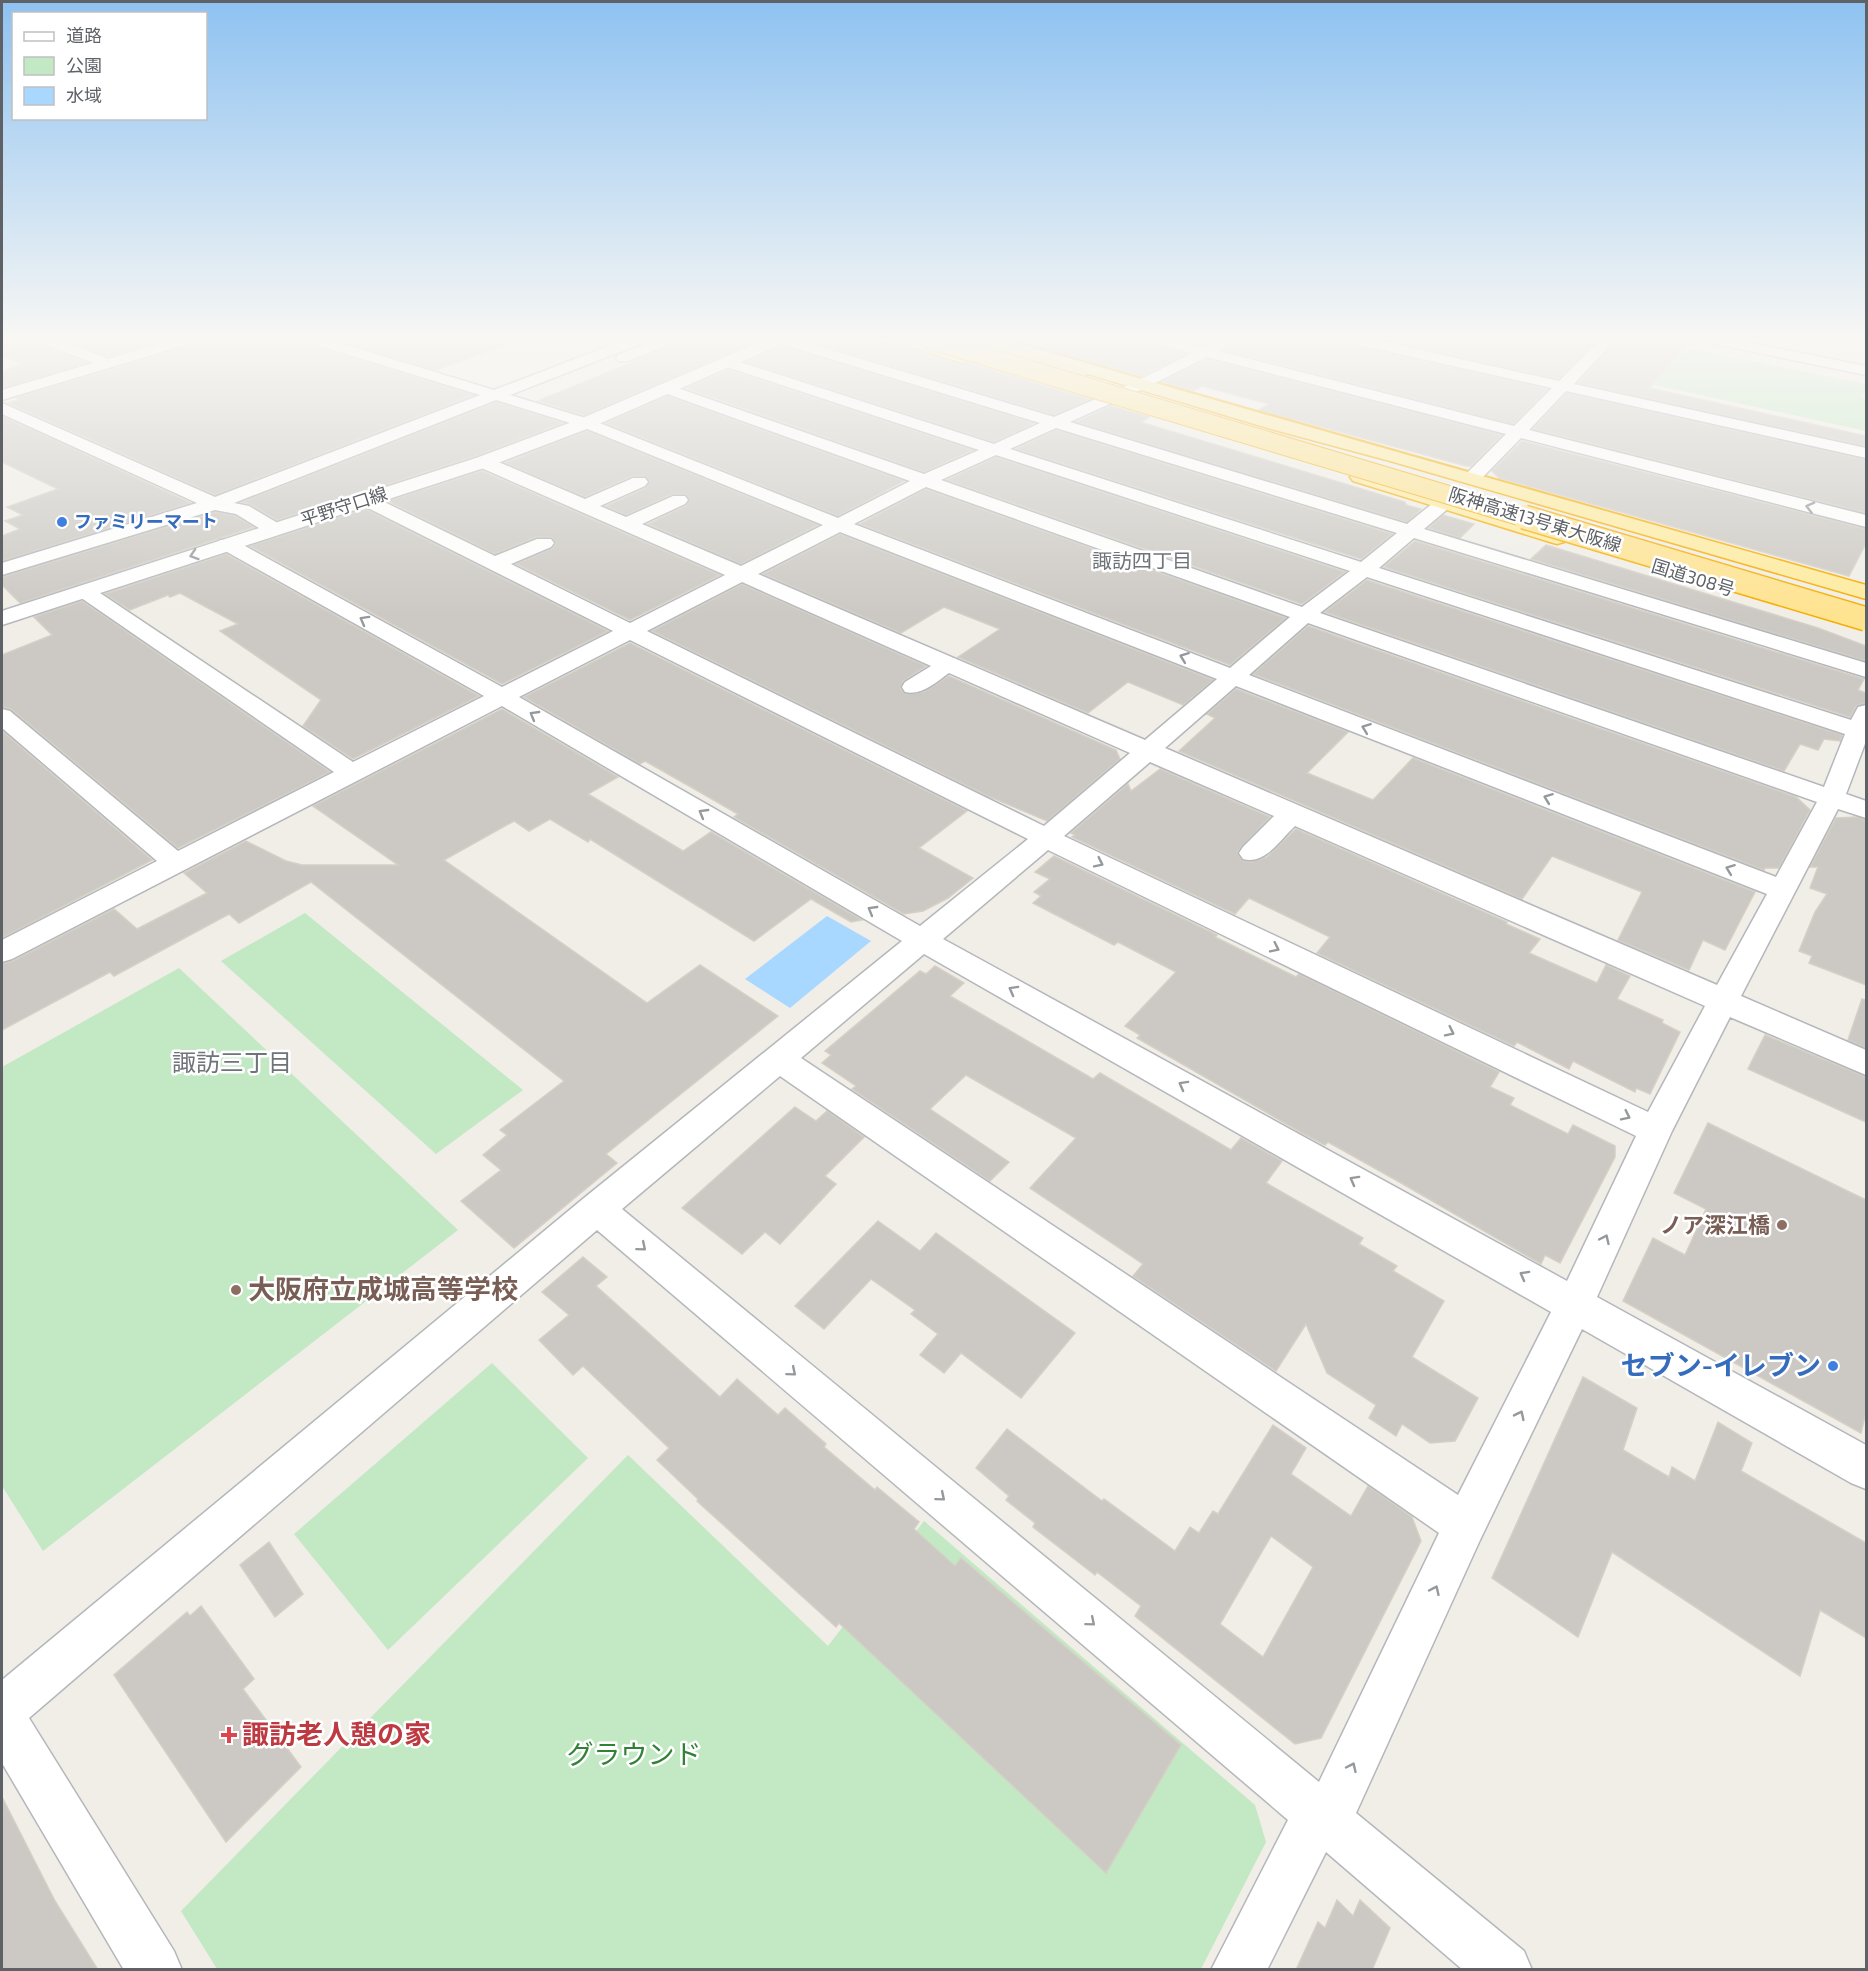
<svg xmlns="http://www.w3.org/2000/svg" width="1868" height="1971" font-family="'Exo 2','Noto Sans JP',sans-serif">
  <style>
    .green { fill: #c3e8c4 }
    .water { fill: #a8d8ff }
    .building { fill: #ccc9c4; stroke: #d5d0c5; stroke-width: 1.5; fill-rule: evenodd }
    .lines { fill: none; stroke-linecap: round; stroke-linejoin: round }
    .minor-casing { stroke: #b4b7bb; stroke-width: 3 }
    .secondary-casing { stroke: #b5b9be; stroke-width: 3 }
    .trunk-casing { stroke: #f7ad00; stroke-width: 3 }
    .motorway-casing { stroke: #f7ad00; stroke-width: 3 }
    .minor { fill: #fff; fill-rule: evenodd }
    .secondary { fill: #fff; fill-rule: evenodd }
    .trunk { fill: #feeb9e; fill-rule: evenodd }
    .motorway { fill: #fee390; fill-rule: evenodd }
    .motorway-bridge-far1-casing { stroke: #f7ad00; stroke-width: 20; stroke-linecap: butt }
    .motorway-bridge-casing { stroke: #f7ad00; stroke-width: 26; stroke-linecap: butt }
    .motorway-bridge-far1 { stroke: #fee390; stroke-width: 18 }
    .motorway-bridge { stroke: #fee390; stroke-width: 23 }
    .oneway { stroke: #96999c }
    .shop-dot { fill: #3f7fe0; stroke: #fff; stroke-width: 2 }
    .education-dot { fill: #8d6e63; stroke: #fff; stroke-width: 2 }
    .health-dot { fill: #e0444e; stroke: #fff; stroke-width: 2 }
    .labels { text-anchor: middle; stroke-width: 5; stroke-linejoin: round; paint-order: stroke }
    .far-street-label { font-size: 18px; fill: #5e6267; stroke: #fff }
    .far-shop-label { font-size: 18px; font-weight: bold; fill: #366cbe; stroke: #fff; text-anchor: start }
    .far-neighbourhood-label { font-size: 20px; fill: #6f7479; stroke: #fff }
    .education-label { font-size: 22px; font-weight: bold; fill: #785e54; stroke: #fff; text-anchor: end }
    .neighbourhood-label { font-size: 24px; fill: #6f7479; stroke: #fff }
    .near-education-label { font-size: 27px; font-weight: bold; fill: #785e54; stroke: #fff; text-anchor: start }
    .near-shop-label { font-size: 27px; font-weight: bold; fill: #366cbe; stroke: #fff; text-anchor: end }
    .near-health-label { font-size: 27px; font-weight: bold; fill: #be3a42; stroke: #fff; text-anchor: start }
    .near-park-label { font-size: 27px; fill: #338138; stroke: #fff }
  </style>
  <rect width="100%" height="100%" fill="#f0eee7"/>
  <!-- green -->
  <g class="green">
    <polygon points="1667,349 1686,353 1691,349 1866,384 1866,389 1862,397 1866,398 1866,431 1636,381"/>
    <polygon points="305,913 523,1090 436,1154 221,961"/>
    <polygon points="179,968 458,1230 43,1551 2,1486 2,1067"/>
    <polygon points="492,1363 588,1458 388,1650 294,1534"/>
    <polygon points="628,1455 828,1646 924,1521 1255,1805 1266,1842 1201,1969 217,1969 181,1911"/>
  </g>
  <!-- water -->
  <polygon class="water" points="827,916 871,941 790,1008 745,979"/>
  <!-- building -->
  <g class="building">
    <polygon points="2,339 35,339 38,344 86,363 2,388 2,371 23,364 2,356"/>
    <polygon points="63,339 167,339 108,357"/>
    <polygon points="199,339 303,339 306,344 473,395 215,495 8,403 19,400 16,398 196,344"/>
    <polygon points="335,339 512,339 513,342 436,370"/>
    <polygon points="689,339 761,339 584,415 538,401"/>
    <polygon points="803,339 871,339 962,365 967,363 1089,399 1054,415"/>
    <polygon points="1012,339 1147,339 1150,344 1186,354 1141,376"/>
    <polygon points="1239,339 1342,339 1351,345 1548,389 1513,424 1224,350"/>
    <polygon points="1381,339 1598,339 1558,379"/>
    <polygon points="1618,339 1692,339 1649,388 1866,436 1866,446 1578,383"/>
    <polygon points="782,346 1034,423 994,442 747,362"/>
    <polygon points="1207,359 1502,435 1471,466 1466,466 1259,410 1269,404 1202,386 1193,391 1161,382"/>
    <polygon points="728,370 973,450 924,472 686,388"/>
    <polygon points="1567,393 1866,460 1866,513 1533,429"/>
    <polygon points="667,396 904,481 838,516 606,423"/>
    <polygon points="496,402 563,423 475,456 277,520 250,504 242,502"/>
    <polygon points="1111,406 1149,417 1140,422 1405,502 1406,505 1421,509 1407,522 1076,422"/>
    <polygon points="2,416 191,503 2,561 2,536 20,529 5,521 23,515 7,507 58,489 2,462"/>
    <polygon points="1056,430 1392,534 1361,559 1016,449"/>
    <polygon points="587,431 818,525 741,564 648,524 686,506 690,500 685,494 672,494 626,515 606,506 646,488 650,482 645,476 632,476 585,497 505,463"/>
    <polygon points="1522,441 1866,529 1866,543 1849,576 1499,478 1492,471"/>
    <polygon points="996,457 1345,572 1302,604 947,480"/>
    <polygon points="482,471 720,575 630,620 516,564 553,548 556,543 551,537 536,537 495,554 388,501"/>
    <polygon points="926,489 1286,618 1230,665 860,524"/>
    <polygon points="365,509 608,631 502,684 250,546"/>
    <polygon points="215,512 235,516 254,527 20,603 2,585 2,577"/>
    <polygon points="1443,515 1474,524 1460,538 1429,528"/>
    <polygon points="840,534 1213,680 1183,705 1128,682 1088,713 958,657 1000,629 944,607 901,633 763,574"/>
    <polygon points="1415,541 1864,679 1858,690 1866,693 1866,703 1856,706 1850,717 1384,567"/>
    <polygon points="1546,545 1818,628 1866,646 1866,661 1531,559"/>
    <polygon points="226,554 479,696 353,759 303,726 321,700 220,631 238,624 180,593 170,597 168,595 130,610 105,594"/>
    <polygon points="1367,580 1842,735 1840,741 1824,739 1818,750 1800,744 1784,771 1325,612"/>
    <polygon points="742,584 926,666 903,681 900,688 905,694 924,692 949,676 1116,750 1120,759 1047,821 988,796 652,631"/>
    <polygon points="82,601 330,772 178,848 11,709 2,707 2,655 52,635 34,617"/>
    <polygon points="1308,626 1796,797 1810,810 1779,868 1765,868 1764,870 1253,674"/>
    <polygon points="630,643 967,811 919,848 973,878 948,898 923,911 904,914 734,817 738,814 698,791 645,761 640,764 524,697"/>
    <polygon points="1236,689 1348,732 1307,773 1373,800 1413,758 1755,892 1725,950 1703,940 1689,970 1618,940 1642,892 1552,856 1522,899 1179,751 1215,718 1207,714"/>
    <polygon points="502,709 618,777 588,794 683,851 711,832 862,920 851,922 811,899 754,941 590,839 588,842 550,819 529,831 514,821 444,860 647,1003 700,965 778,1016 606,1154 617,1163 514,1248 461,1201 501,1170 483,1155 507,1135 500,1130 564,1081 311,882 239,923 229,914 114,976 110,972 2,1030 2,964 13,961 114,909 137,929 207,893 184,873 246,841 286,861 302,865 398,865 313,806"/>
    <polygon points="2,731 152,860 2,938"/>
    <polygon points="1160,769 1270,817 1237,852 1243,861 1251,862 1267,857 1296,829 1507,922 1506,924 1540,939 1529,953 1597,983 1606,965 1630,976 1617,999 1663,1020 1662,1023 1680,1032 1650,1094 1636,1088 1635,1092 1573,1061 1569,1069 1517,1042 1514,1046 1317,953 1330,937 1249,898 1235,914 1072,837 1075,835 1071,833 1128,784 1131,791"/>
    <polygon points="1857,817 1866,820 1866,985 1809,963 1812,956 1799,951 1815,912 1827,894 1810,888 1818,867 1810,867 1836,818"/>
    <polygon points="1054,856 1217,935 1215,937 1296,977 1299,974 1499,1072 1490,1087 1514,1098 1510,1105 1568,1134 1573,1125 1615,1146 1615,1157 1560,1263 1545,1255 1541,1264 1403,1184 1328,1142 1325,1145 1302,1133 1137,1038 1140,1035 1125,1026 1176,972 1118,942 1114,945 1033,903 1041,896 1034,892 1050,879 1035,872"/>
    <polygon points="935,966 964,983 950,996 1093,1079 1100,1073 1231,1150 1241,1138 1282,1161 1266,1183 1363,1238 1359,1244 1397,1266 1393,1271 1444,1301 1412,1357 1478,1398 1455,1441 1430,1443 1402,1424 1396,1436 1369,1418 1376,1405 1327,1373 1306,1324 1276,1371 1133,1276 1143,1264 1030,1188 1076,1138 966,1075 930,1109 1009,1162 990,1181 852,1089 856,1086 822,1063 831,1055 825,1051 920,971 926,974"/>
    <polygon points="1862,999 1866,1000 1866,1048 1848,1040"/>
    <polygon points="1765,1035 1866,1077 1866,1122 1748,1069"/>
    <polygon points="795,1107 816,1121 827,1111 864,1137 825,1176 836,1184 780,1244 765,1232 742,1254 682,1208"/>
    <polygon points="1708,1123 1866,1200 1866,1412 1861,1433 1623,1301 1653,1238 1685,1255 1706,1209 1674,1193"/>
    <polygon points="878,1221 920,1251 936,1233 1075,1333 1021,1398 961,1353 944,1373 920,1355 938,1334 911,1314 915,1310 871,1279 824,1329 795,1306"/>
    <polygon points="583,1257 607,1277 596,1286 720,1397 737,1379 778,1415 785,1408 826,1444 824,1447 875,1490 877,1487 919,1522 914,1529 955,1566 961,1558 1181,1745 1106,1873 839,1623 836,1627 697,1501 698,1499 657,1460 669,1448 583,1366 573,1375 539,1340 569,1315 542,1292"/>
    <polygon points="1583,1377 1637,1408 1623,1450 1669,1477 1672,1467 1695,1481 1718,1422 1752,1443 1741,1471 1866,1543 1866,1638 1820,1610 1800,1676 1612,1552 1578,1637 1492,1578"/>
    <path d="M1273,1425L1306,1448L1291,1474L1351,1516L1368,1486L1412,1517L1421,1541L1321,1738L1295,1744L1135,1616L1141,1606L1097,1572L1095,1575L1033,1527L1035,1523L1006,1500L1009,1496L976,1468L1007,1429L1102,1501L1104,1499L1175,1551L1190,1527L1199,1533L1213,1511L1218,1514ZM1271,1536L1313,1567L1263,1657L1220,1624Z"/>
    <polygon points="269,1542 303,1594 275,1617 240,1565"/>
    <polygon points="201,1606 254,1679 243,1689 301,1767 226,1842 114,1675 187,1612 190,1616"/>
    <polygon points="2,1797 55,1901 98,1970 2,1970"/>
    <polygon points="1337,1900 1353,1916 1360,1900 1390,1928 1372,1970 1296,1970 1318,1922 1325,1928"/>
  </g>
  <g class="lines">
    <defs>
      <g id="minor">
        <polygon points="37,339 57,339 108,359 175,339 197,339 195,342 2,400 2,390 93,363 39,342"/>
        <path d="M305,339H327L494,390L627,339H647L645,342L510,395L592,420L838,518L910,481L659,391L656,388L659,385H669L924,474L979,450L721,365L719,362L721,359H731L994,444L1040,423L775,342L773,339H795L1054,417L1137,381L1192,353L1151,342L1149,339H1173L1204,347L1219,339H1237L1218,351L1514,426L1552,388L1351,343L1344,339H1371L1559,381L1601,339H1616L1574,384L1866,448V458L1566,391L1529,430L1866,515V527L1521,438L1478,482H1466L1463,478L1466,474L1506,434L1207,357L1147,387L1070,422L1407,524L1438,499H1450L1453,503L1450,507L1424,529L1866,663V677L1414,538L1379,568L1851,720L1858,707L1866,705V741L1846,794L1866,801V818L1838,809L1741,996L1866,1050V1075L1730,1017L1672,1131L1597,1297L1866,1445V1489L1851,1483L1582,1329L1480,1540L1356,1813L1524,1951L1532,1970H1463L1326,1852L1267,1970H1211L1288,1820L597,1230L29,1718L174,1951L182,1970H124L2,1763V1680L584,1198L902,941L502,706L12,959L2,962V940L157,861L2,728V709L10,711L178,851L334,772L77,595L74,591L77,587H91L353,762L484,696L220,548L217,544L220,540H234L502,687L613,631L360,504L357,500L360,496H372L495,556L537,539H551L554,543L551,547L511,564L630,623L725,575L477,466L474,462L477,458H489L585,499L633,478H645L648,482L645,486L600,506L626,517L673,496H685L688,500L685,504L642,524L741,566L823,525L580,426L496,400L234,503L249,506L281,525L283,529L281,533H267L236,514L215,510L2,575V563L197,503L2,414V403L215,497L480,395L307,342ZM1056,428L1397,533L1361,562L1010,449ZM996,455L1350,571L1302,607L941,480ZM926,487L1290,617L1230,668L854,524ZM840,532L1217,679L1145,740L758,574ZM1367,577L1845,734L1824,787L1320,613ZM742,582L931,666L905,682L902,687L905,692C922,696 936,682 949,673L1130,753L1044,826L647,631ZM1308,623L1817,802L1776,877L1249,675ZM630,640L1028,839L920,926L519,697ZM1236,686L1767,894L1717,985L1165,748ZM1150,762L1274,816L1243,847L1239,853L1243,859C1265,865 1280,840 1295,826L1705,1006L1648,1112L1064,836ZM1048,850L1636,1136L1567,1281L943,939ZM924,954L1551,1312L1458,1495L801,1058ZM780,1076L1439,1533L1319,1782L622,1209Z"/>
        <polygon points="658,339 678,339 676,342 628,361 618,361 616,358 618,355"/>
        <polygon points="1703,339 1731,339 1866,366 1866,375 1710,343"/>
      </g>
      <polygon id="secondary" points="767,339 788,339 786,342 592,427 490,466 2,625 2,611 476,458 580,419"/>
      <g id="trunk">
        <polygon points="891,339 916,339 969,355 971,358 963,363 893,342"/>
        <path d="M979,339H1004C1291,423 1579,503 1866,585V599L1390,461L1271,429L981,342Z"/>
        <polygon points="1360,471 1564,534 1568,538 1564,542 1557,544 1550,542 1353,481 1350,477 1353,473"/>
      </g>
      <polygon id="motorway" points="967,339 991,339 1085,369 1087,373 1085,377 1073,377 969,342"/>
    </defs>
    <!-- minor casing -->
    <use href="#minor" class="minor-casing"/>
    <!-- secondary casing -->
    <use href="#secondary" class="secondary-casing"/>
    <!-- trunk casing -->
    <use href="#trunk" class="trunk-casing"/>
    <!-- motorway casing -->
    <use href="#motorway" class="motorway-casing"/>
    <!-- minor -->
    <use href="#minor" class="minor"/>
    <!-- secondary -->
    <use href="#secondary" class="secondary"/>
    <!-- trunk -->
    <use href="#trunk" class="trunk"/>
    <!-- motorway -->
    <use href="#motorway" class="motorway"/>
    <defs>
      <polyline id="motorway-bridge-far1" points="927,339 1529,519"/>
      <polyline id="motorway-bridge" points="1524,517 1866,619"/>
    </defs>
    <!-- motorway-bridge-far1 casing -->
    <use href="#motorway-bridge-far1" class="motorway-bridge-far1-casing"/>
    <!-- motorway-bridge casing -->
    <use href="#motorway-bridge" class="motorway-bridge-casing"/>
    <!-- motorway-bridge-far1 -->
    <use href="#motorway-bridge-far1" class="motorway-bridge-far1"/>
    <!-- motorway-bridge -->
    <use href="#motorway-bridge" class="motorway-bridge"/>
  </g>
  <!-- one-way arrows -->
  <defs><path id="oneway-chevron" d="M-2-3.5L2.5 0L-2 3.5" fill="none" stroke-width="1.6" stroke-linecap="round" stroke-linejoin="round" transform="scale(1.5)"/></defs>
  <g class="oneway">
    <use href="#oneway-chevron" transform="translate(1810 507) rotate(-166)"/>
    <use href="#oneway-chevron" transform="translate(194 555) rotate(162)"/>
    <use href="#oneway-chevron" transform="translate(364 620) rotate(-151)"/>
    <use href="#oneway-chevron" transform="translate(1184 657) rotate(-159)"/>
    <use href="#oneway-chevron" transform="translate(534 715) rotate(-150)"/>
    <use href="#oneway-chevron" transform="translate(1366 728) rotate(-159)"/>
    <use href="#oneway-chevron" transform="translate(1548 798) rotate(-159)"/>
    <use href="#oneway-chevron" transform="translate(703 813) rotate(-150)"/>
    <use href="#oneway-chevron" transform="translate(1099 863) rotate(26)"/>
    <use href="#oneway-chevron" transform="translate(1730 869) rotate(-159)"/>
    <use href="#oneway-chevron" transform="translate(872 910) rotate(-150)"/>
    <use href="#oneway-chevron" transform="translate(1275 948) rotate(26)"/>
    <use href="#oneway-chevron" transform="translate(1013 990) rotate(-151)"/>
    <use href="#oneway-chevron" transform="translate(1450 1032) rotate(26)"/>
    <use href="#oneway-chevron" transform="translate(1183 1085) rotate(-151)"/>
    <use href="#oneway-chevron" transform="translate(1626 1116) rotate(26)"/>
    <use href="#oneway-chevron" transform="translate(1354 1180) rotate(-151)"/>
    <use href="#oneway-chevron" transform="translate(1605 1239) rotate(-65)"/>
    <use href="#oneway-chevron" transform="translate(642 1247) rotate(40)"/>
    <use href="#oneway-chevron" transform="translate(1524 1275) rotate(-151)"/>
    <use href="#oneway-chevron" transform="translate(792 1372) rotate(40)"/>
    <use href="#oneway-chevron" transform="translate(1520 1415) rotate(-64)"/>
    <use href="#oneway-chevron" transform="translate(941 1497) rotate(40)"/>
    <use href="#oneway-chevron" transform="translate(1435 1590) rotate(-65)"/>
    <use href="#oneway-chevron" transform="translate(1091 1622) rotate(40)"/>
    <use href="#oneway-chevron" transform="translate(1352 1767) rotate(-65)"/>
  </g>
  <!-- sky -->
  <linearGradient id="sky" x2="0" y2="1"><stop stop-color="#8ec2f1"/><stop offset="0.55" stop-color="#f8f7f4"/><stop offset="1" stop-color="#f8f7f4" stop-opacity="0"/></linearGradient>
  <rect width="1868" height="615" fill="url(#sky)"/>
  <!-- markers -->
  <g class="shop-dot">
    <circle cx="62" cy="522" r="6"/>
    <circle cx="1833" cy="1366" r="6"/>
  </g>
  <g class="education-dot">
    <circle cx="1782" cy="1225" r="6"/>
    <circle cx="236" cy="1290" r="6"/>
  </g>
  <path class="health-dot" d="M226 1726h6v6h6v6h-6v6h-6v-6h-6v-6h6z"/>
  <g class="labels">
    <!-- far-street labels -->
    <g class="far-street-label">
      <text transform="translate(344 507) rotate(-18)" y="6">平野守口線</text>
      <text transform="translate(1535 520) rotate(17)" y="6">阪神高速13号東大阪線</text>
      <text transform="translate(1693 578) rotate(17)" y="6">国道308号</text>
    </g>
    <!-- far-shop labels -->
    <g class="far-shop-label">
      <text x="74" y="528">ファミリーマート</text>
    </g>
    <!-- far-neighbourhood labels -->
    <g class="far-neighbourhood-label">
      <text x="1142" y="568">諏訪四丁目</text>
    </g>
    <!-- education labels -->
    <g class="education-label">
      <text x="1770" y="1233">ノア深江橋</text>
    </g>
    <!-- neighbourhood labels -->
    <g class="neighbourhood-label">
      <text x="232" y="1071">諏訪三丁目</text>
    </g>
    <!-- near-education labels -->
    <g class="near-education-label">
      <text x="248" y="1299">大阪府立成城高等学校</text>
    </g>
    <!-- near-shop labels -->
    <g class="near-shop-label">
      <text x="1821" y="1375">セブン-イレブン</text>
    </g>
    <!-- near-health labels -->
    <g class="near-health-label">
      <text x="242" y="1744">諏訪老人憩の家</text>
    </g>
    <!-- near-park labels -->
    <g class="near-park-label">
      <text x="634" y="1764">グラウンド</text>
    </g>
  </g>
  <!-- border -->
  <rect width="1868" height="1971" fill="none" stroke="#5e6267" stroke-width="6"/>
  <!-- legend -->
  <rect x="12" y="12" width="195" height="108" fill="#ffffff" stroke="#bfc0c2" stroke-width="1.5"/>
  <rect x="24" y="32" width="30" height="9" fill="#ffffff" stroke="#bfc0c2" stroke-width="1.5"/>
  <text x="66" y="42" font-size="18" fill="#5e6267">道路</text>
  <rect x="24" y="57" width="30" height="18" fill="#c3e8c4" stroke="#bfc0c2" stroke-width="1.5"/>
  <text x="66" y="72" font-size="18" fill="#5e6267">公園</text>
  <rect x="24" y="87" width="30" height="18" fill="#a8d8ff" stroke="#bfc0c2" stroke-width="1.5"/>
  <text x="66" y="102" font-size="18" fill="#5e6267">水域</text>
</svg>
